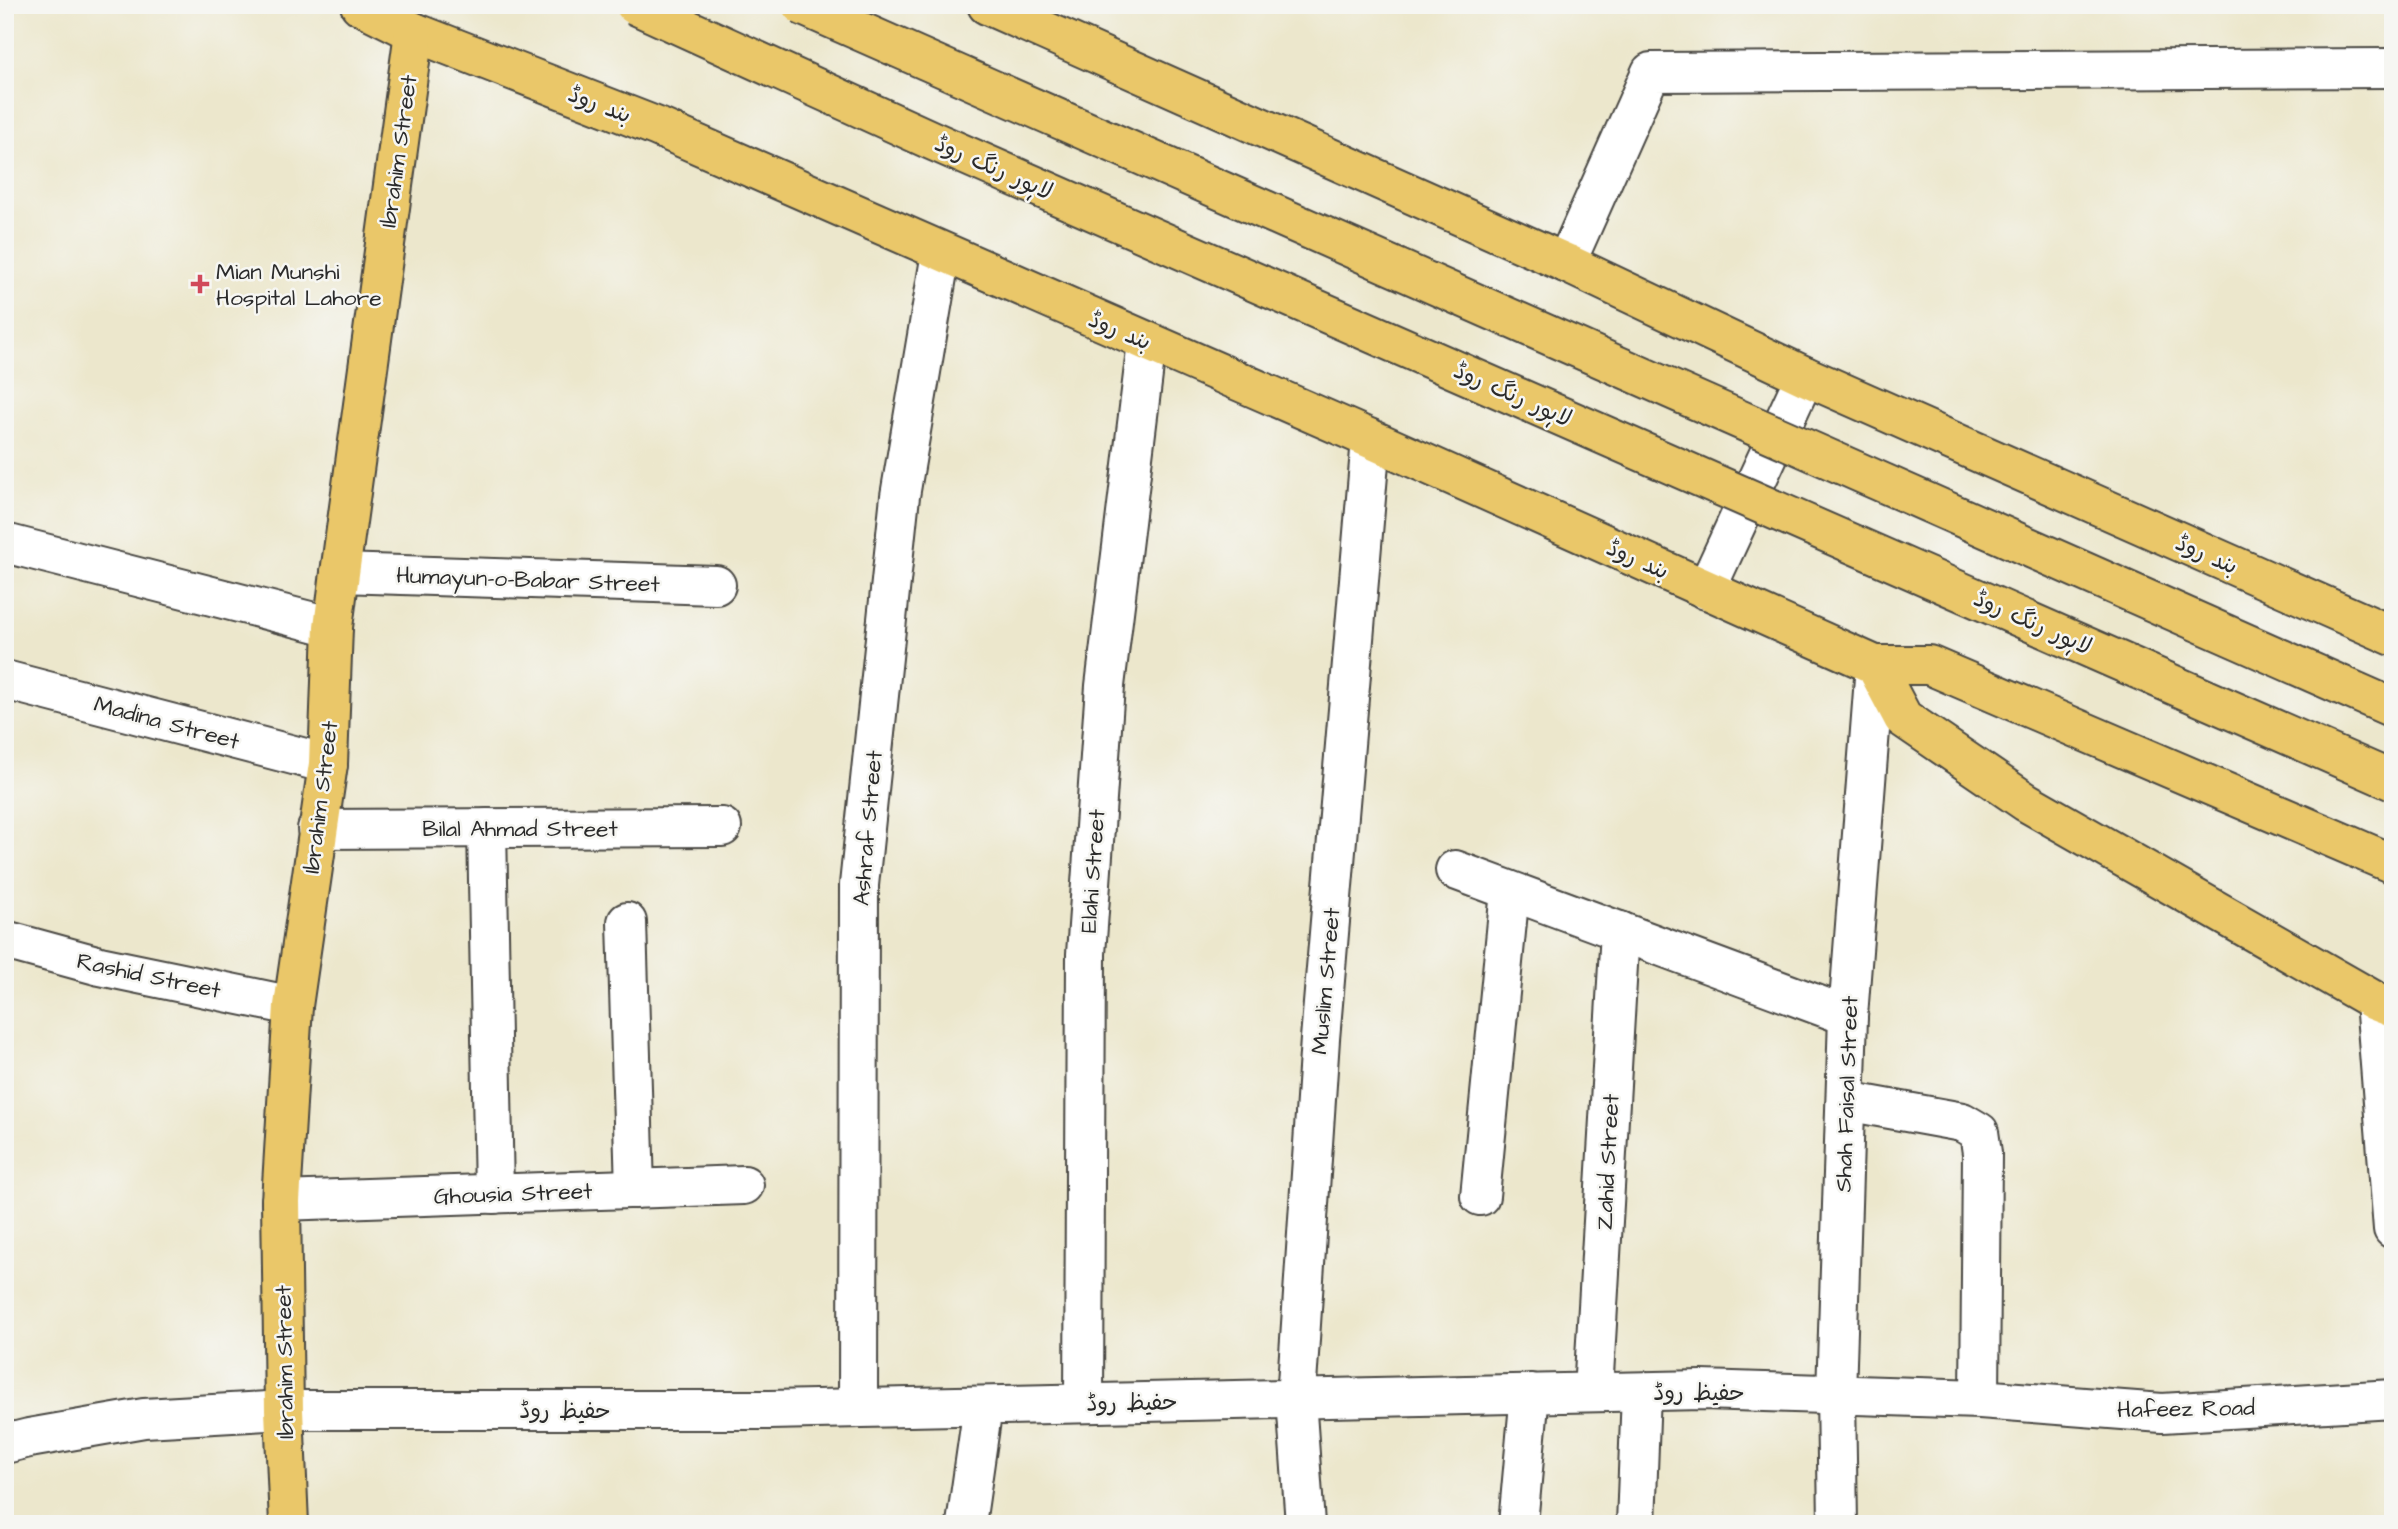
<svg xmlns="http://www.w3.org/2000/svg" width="2398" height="1529" font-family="'Architects Daughter','Playpen Sans Arabic',sans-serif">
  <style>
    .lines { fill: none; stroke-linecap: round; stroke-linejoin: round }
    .minor-casing { stroke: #484743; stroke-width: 42 }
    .major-casing { stroke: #484743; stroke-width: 42 }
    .minor { stroke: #fff; stroke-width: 38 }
    .major { stroke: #eac769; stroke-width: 38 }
    .highway-bridge-casing { stroke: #484743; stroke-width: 42; stroke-linecap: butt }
    .highway-bridge { stroke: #eac769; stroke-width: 38 }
    .poi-dot { fill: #d1495b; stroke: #f6f6f2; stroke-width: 2.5 }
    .labels { text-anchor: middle; stroke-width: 5; stroke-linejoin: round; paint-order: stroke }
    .street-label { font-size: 23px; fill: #2b2b2b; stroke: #f6f6f2 }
    .poi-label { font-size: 23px; fill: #2b2b2b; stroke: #f6f6f2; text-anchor: start }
  </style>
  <rect width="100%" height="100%" fill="#f6f6f2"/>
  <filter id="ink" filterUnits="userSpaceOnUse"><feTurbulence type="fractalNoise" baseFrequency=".0143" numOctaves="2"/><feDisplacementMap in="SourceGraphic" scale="14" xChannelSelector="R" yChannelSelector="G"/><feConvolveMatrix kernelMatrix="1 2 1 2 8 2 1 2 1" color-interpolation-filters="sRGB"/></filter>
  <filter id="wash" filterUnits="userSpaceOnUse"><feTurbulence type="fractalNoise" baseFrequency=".00686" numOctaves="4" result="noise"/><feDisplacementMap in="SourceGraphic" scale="28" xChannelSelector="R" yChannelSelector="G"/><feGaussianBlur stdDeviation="1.57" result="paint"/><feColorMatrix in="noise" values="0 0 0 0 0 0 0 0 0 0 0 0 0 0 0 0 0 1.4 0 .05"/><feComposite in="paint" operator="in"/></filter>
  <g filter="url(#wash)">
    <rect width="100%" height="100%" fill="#ece7cc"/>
  </g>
  <g filter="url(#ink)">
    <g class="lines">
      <defs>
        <g id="minor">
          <polyline points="1566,263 1651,72 2393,68"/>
          <polyline points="5,543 333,627"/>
          <polyline points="340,573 716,585"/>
          <polyline points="1706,590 1805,376"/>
          <polyline points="5,680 328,764"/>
          <polyline points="487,828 494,1194"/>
          <polyline points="317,829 722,827"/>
          <polyline points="1455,870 1848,1016"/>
          <polyline points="627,922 635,1189"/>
          <polyline points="5,940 100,966 293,1006"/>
          <polyline points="2375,1001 2393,1229"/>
          <polyline points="1846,1101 1962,1122 1979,1132 1982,1153 1980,1399"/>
          <polyline points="1480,1196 1510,891"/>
          <polyline points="281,1201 744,1185"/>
          <polyline points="1593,1392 1620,931"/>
          <polyline points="1084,1403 1086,954 1105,686 1147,342"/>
          <polyline points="858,1408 859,885 900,496 941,253"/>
          <polyline points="5,1444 29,1438 144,1418 284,1410 769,1410 1702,1390 1980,1399 2162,1413 2393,1399"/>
          <polyline points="966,1524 983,1406"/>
          <polyline points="1305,1524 1296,1399 1320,1039 1371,439"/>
          <polyline points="1518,1524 1530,1393"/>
          <polyline points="1636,1524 1641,1392"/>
          <polyline points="1838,1524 1836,1394 1848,1016 1875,665"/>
        </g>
        <g id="major">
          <polyline points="360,5 414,32 658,127 1371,439 1875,665 1929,665 2393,864"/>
          <polyline points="987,5 1566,263 1805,376 2393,636"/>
          <polyline points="1875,665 1903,718 2026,802 2375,1001 2393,1008"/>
          <polyline points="289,1524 284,1410 281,1201 293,1006 328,764 333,627 340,573 414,32"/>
        </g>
      </defs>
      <!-- minor casing -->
      <use href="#minor" class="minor-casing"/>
      <!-- major casing -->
      <use href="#major" class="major-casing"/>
      <!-- minor -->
      <use href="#minor" class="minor"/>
      <!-- major -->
      <use href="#major" class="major"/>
      <defs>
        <g id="highway-bridge">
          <polyline points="635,5 931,140 2393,781"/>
          <polyline points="801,5 2393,708"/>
        </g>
      </defs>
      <!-- highway-bridge casing -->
      <use href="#highway-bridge" class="highway-bridge-casing"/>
      <!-- highway-bridge -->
      <use href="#highway-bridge" class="highway-bridge"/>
    </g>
  </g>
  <!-- markers -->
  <path class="poi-dot" d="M196.5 273.5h7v7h7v7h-7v7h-7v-7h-7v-7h7z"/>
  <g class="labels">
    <!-- street labels -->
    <g class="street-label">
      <text transform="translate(600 104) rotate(21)" y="8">بند روڈ</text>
      <text transform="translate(398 151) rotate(-82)" y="8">Ibrahim Street</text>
      <text transform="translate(994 167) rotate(24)" y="8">لاہور رنگ روڈ</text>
      <text transform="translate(1120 330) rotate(23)" y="8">بند روڈ</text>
      <text transform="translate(1513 394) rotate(24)" y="8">لاہور رنگ روڈ</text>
      <text transform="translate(2207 554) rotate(24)" y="8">بند روڈ</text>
      <text transform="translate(1638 559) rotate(24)" y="8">بند روڈ</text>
      <text transform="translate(528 579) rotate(2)" y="8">Humayun-o-Babar Street</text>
      <text transform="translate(2033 622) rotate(24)" y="8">لاہور رنگ روڈ</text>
      <text transform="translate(167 722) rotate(15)" y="8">Madina Street</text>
      <text transform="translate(320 797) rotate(-83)" y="8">Ibrahim Street</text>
      <text x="520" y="836">Bilal Ahmad Street</text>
      <text transform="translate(867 828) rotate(-85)" y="8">Ashraf Street</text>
      <text transform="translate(1092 871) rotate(-86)" y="8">Elahi Street</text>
      <text transform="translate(149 975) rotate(12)" y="8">Rashid Street</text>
      <text transform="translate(1325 981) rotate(-85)" y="8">Muslim Street</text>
      <text transform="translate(1846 1094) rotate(-88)" y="8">Shah Faisal Street</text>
      <text transform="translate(1607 1162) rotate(-87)" y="8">Zahid Street</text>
      <text transform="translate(513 1193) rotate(-2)" y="8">Ghousia Street</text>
      <text transform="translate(284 1362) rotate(-91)" y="8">Ibrahim Street</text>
      <text x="1699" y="1400">حفیظ روڈ</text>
      <text transform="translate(1132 1402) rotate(-1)" y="8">حفیظ روڈ</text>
      <text transform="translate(2186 1408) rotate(-1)" y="8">Hafeez Road</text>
      <text x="565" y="1418">حفیظ روڈ</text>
    </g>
    <!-- poi labels -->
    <g class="poi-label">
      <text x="216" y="279">Mian Munshi<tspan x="216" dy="26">Hospital Lahore</tspan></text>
    </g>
  </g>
  <!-- margin -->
  <rect width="2398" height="1529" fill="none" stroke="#f6f6f2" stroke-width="28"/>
</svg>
